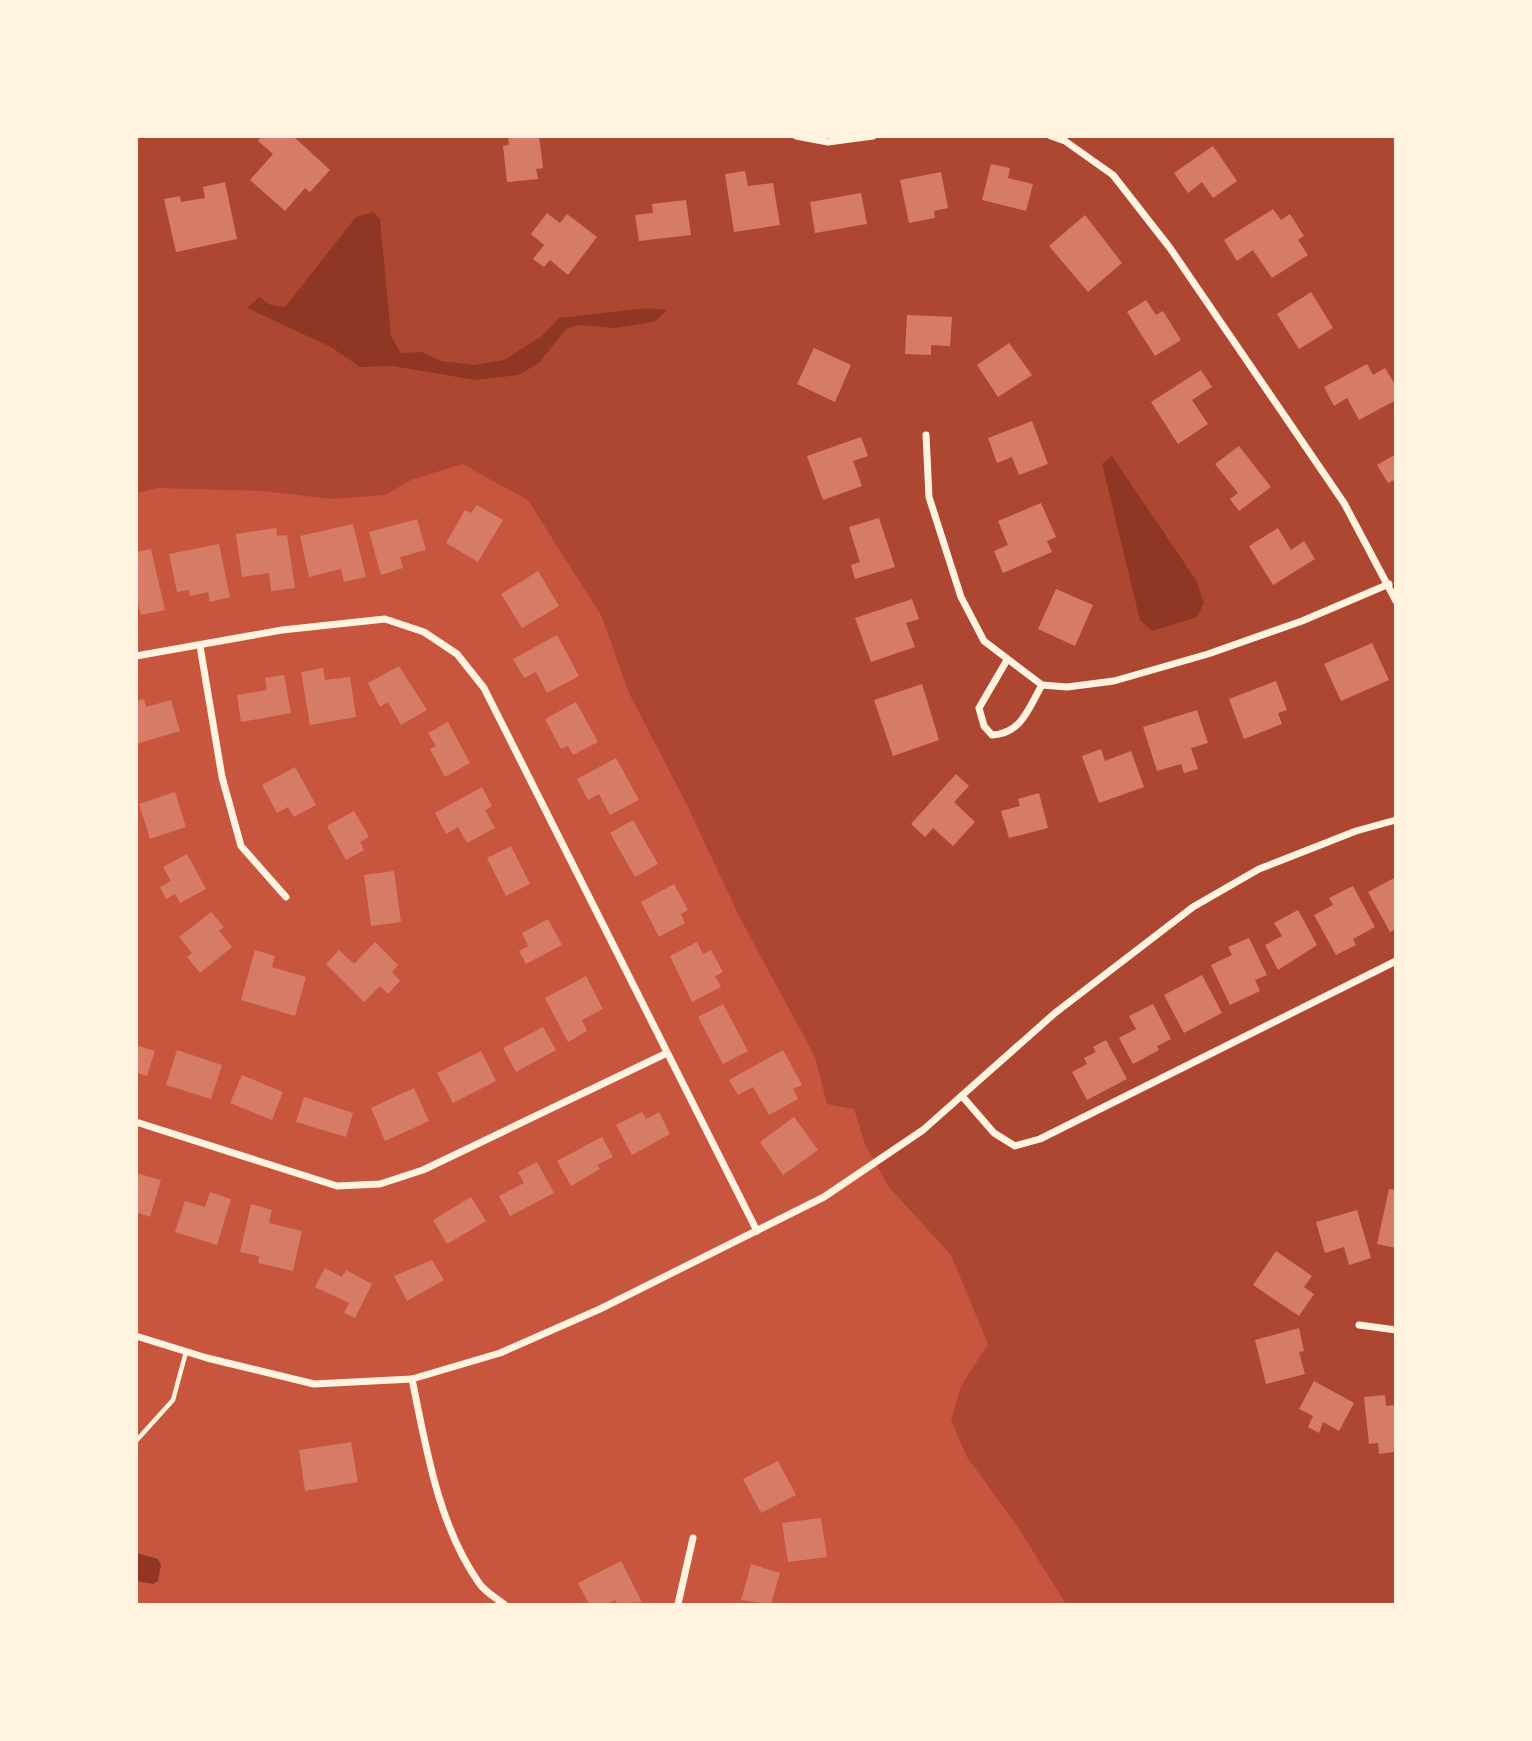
<svg xmlns="http://www.w3.org/2000/svg" width="1532" height="1741" font-family="Merriweather,serif">
  <style>
    .green { fill: #ae4732 }
    .water { fill: #8f3625 }
    .building { fill: #d67c66 }
    .lines { fill: none; stroke-linecap: round; stroke-linejoin: round }
    .service { stroke: #fff3e0; stroke-width: 4.5 }
    .minor { stroke: #fff3e0; stroke-width: 7 }
  </style>
  <rect width="100%" height="100%" fill="#c8553d"/>
  <!-- green -->
  <polygon class="green" points="136,137 1395,137 1395,1604 1066,1604 1017,1526 967,1457 951,1420 961,1386 988,1344 951,1255 888,1186 865,1144 854,1109 827,1104 815,1057 739,916 687,805 628,691 602,617 528,500 462,464 411,480 385,495 331,499 263,491 158,488 137,493"/>
  <!-- water -->
  <g class="water">
    <polygon points="373,212 380,219 391,336 401,353 421,352 441,361 474,365 504,360 542,336 559,318 648,308 667,310 654,322 614,328 579,325 566,329 539,363 518,375 475,380 393,366 360,367 331,347 247,308 259,297 271,305 285,307 356,217"/>
    <polygon points="1112,456 1196,580 1204,603 1197,617 1152,631 1140,620 1102,464"/>
    <polygon points="136,1553 158,1559 161,1565 158,1581 153,1584 137,1581"/>
  </g>
  <!-- building -->
  <g class="building">
    <polygon points="262,136 293,136 330,170 310,192 305,188 285,211 250,180 273,154 258,141"/>
    <polygon points="508,136 539,136 543,168 536,169 538,179 507,182 503,146 509,145"/>
    <polygon points="1213,146 1237,181 1213,198 1202,182 1188,193 1174,173"/>
    <polygon points="991,164 1010,168 1008,178 1033,184 1026,211 982,200"/>
    <polygon points="745,171 748,186 773,183 780,225 734,232 725,174"/>
    <polygon points="941,172 948,208 934,211 935,218 909,223 900,180"/>
    <polygon points="225,182 237,239 176,252 164,199 180,196 181,202 205,198 203,187"/>
    <polygon points="861,193 867,224 815,233 810,202"/>
    <polygon points="686,200 691,235 639,241 635,215 653,213 652,204"/>
    <polygon points="1273,209 1281,220 1290,214 1304,236 1298,240 1308,255 1272,278 1253,250 1237,261 1224,240"/>
    <polygon points="547,213 560,223 567,214 597,237 568,275 550,260 544,267 533,259 544,245 531,234"/>
    <polygon points="1085,215 1122,263 1088,292 1049,246"/>
    <polygon points="1311,292 1333,328 1299,349 1277,314"/>
    <polygon points="1146,300 1156,315 1163,311 1181,340 1155,356 1127,312"/>
    <polygon points="907,315 952,317 950,346 931,345 931,355 905,354"/>
    <polygon points="1009,343 1032,375 998,397 977,365"/>
    <polygon points="814,348 851,365 835,402 797,384"/>
    <polygon points="1367,364 1373,375 1385,368 1396,386 1396,400 1359,420 1347,398 1334,406 1324,387"/>
    <polygon points="1201,370 1212,387 1192,400 1208,424 1178,444 1151,402"/>
    <polygon points="1032,421 1048,464 1019,475 1012,457 997,463 988,438"/>
    <polygon points="861,437 868,456 853,461 862,486 823,500 807,456"/>
    <polygon points="1239,446 1271,487 1239,511 1230,499 1238,493 1215,464"/>
    <polygon points="1396,454 1396,479 1388,483 1377,465"/>
    <polygon points="1041,503 1056,537 1047,541 1052,552 1003,573 994,551 1008,545 998,521"/>
    <polygon points="477,505 503,520 478,562 446,543 465,510 471,513"/>
    <polygon points="879,518 895,567 855,579 851,565 860,562 849,527"/>
    <polygon points="417,519 426,550 400,557 403,568 381,575 369,532"/>
    <polygon points="353,524 366,577 344,582 341,569 309,577 300,536"/>
    <polygon points="276,528 277,536 287,535 295,588 271,591 269,573 242,577 236,534"/>
    <polygon points="1278,528 1291,550 1304,541 1315,559 1273,585 1249,546"/>
    <polygon points="219,544 230,597 210,602 208,592 190,596 189,590 177,592 169,554"/>
    <polygon points="151,549 165,610 141,615 136,595 136,552"/>
    <polygon points="538,571 559,606 522,628 501,594"/>
    <polygon points="1056,589 1093,605 1075,646 1038,629"/>
    <polygon points="912,599 919,619 906,623 915,647 871,662 855,618"/>
    <polygon points="557,635 579,676 547,693 536,672 524,678 513,659"/>
    <polygon points="1372,643 1389,680 1341,701 1324,664"/>
    <polygon points="399,666 427,710 401,725 388,702 380,707 368,683"/>
    <polygon points="323,668 325,680 350,677 356,717 310,725 301,672"/>
    <polygon points="284,675 291,713 241,722 237,695 267,690 265,678"/>
    <polygon points="1276,681 1287,710 1278,713 1282,724 1244,739 1229,699"/>
    <polygon points="922,684 939,740 893,756 874,700"/>
    <polygon points="144,699 146,707 171,700 180,731 136,744 136,701"/>
    <polygon points="576,702 598,742 573,755 568,746 561,749 545,719"/>
    <polygon points="1197,710 1208,743 1191,748 1198,769 1184,773 1181,764 1157,771 1143,727"/>
    <polygon points="448,722 470,763 445,777 430,749 436,746 428,733"/>
    <polygon points="1101,749 1105,761 1131,751 1144,787 1099,803 1082,756"/>
    <polygon points="616,758 639,800 610,815 599,794 588,800 577,779"/>
    <polygon points="295,767 316,805 294,817 288,807 277,813 262,785"/>
    <polygon points="956,774 969,786 954,802 975,822 953,846 933,828 925,837 911,824"/>
    <polygon points="482,787 492,806 485,810 495,828 467,843 458,827 446,834 435,813"/>
    <polygon points="175,792 186,827 150,839 139,804"/>
    <polygon points="1039,793 1048,828 1009,838 1001,811 1020,806 1018,799"/>
    <polygon points="354,811 369,837 360,842 364,850 346,860 327,826"/>
    <polygon points="633,820 658,864 635,877 610,833"/>
    <polygon points="511,846 530,884 506,896 487,858"/>
    <polygon points="187,854 206,889 180,903 175,894 166,899 160,887 171,881 163,867"/>
    <polygon points="394,871 401,922 371,926 364,875"/>
    <polygon points="1396,877 1396,929 1390,932 1368,892"/>
    <polygon points="674,884 688,910 681,914 685,923 659,937 641,902"/>
    <polygon points="1353,886 1375,927 1353,939 1356,945 1336,955 1314,915 1333,905 1329,898"/>
    <polygon points="1298,910 1317,945 1278,970 1265,945 1282,936 1274,923"/>
    <polygon points="211,912 224,927 219,931 232,947 200,973 187,957 192,953 179,937"/>
    <polygon points="548,919 562,945 526,964 519,951 528,946 522,933"/>
    <polygon points="1249,938 1267,975 1255,980 1260,991 1230,1005 1211,965 1232,955 1228,947"/>
    <polygon points="375,942 398,965 392,972 400,981 388,994 380,986 364,1002 326,964 339,950 354,964"/>
    <polygon points="697,942 703,954 711,950 723,972 715,976 721,987 692,1002 670,956"/>
    <polygon points="255,950 275,956 272,967 306,977 295,1016 241,1000"/>
    <polygon points="1202,975 1222,1013 1184,1033 1164,995"/>
    <polygon points="586,976 603,1009 582,1020 587,1031 568,1042 545,998"/>
    <polygon points="723,1004 748,1051 723,1064 698,1017"/>
    <polygon points="1153,1004 1171,1039 1157,1046 1159,1050 1133,1064 1119,1038 1136,1029 1129,1016"/>
    <polygon points="543,1027 556,1050 516,1072 503,1048"/>
    <polygon points="1106,1040 1127,1079 1087,1100 1072,1072 1087,1064 1084,1058 1096,1052 1093,1047"/>
    <polygon points="136,1045 155,1051 147,1076 136,1073"/>
    <polygon points="177,1050 222,1065 211,1099 166,1085"/>
    <polygon points="783,1050 802,1085 793,1089 798,1099 769,1115 753,1087 738,1095 729,1080"/>
    <polygon points="481,1051 496,1081 453,1103 437,1073"/>
    <polygon points="242,1075 283,1092 272,1120 230,1103"/>
    <polygon points="414,1088 429,1121 385,1141 371,1108"/>
    <polygon points="304,1097 353,1113 346,1137 296,1122"/>
    <polygon points="642,1112 646,1119 659,1112 670,1134 632,1155 616,1125"/>
    <polygon points="794,1117 818,1150 783,1175 760,1142"/>
    <polygon points="602,1137 613,1157 597,1165 600,1169 571,1186 557,1161"/>
    <polygon points="537,1162 554,1193 510,1216 499,1196 524,1183 518,1172"/>
    <polygon points="136,1173 161,1180 150,1217 136,1212"/>
    <polygon points="1389,1189 1396,1190 1396,1248 1377,1244"/>
    <polygon points="210,1192 231,1199 217,1245 175,1232 185,1201 205,1207"/>
    <polygon points="471,1197 486,1221 447,1244 433,1220"/>
    <polygon points="251,1204 272,1210 269,1223 302,1231 293,1271 258,1263 259,1256 240,1252"/>
    <polygon points="1357,1210 1371,1258 1349,1265 1344,1247 1325,1253 1316,1222"/>
    <polygon points="1276,1251 1312,1276 1304,1287 1314,1294 1299,1316 1253,1285"/>
    <polygon points="432,1260 444,1280 407,1301 394,1276"/>
    <polygon points="325,1268 342,1277 346,1270 372,1284 355,1318 344,1313 349,1303 315,1287"/>
    <polygon points="1299,1328 1304,1351 1299,1352 1305,1374 1266,1384 1255,1340"/>
    <polygon points="1314,1381 1354,1403 1339,1431 1323,1422 1319,1433 1308,1427 1313,1416 1299,1409"/>
    <polygon points="1385,1395 1386,1406 1396,1405 1396,1445 1394,1452 1379,1454 1378,1443 1369,1444 1364,1397"/>
    <polygon points="351,1442 358,1482 305,1491 299,1450"/>
    <polygon points="778,1461 796,1495 761,1513 743,1479"/>
    <polygon points="821,1518 827,1557 788,1562 782,1523"/>
    <polygon points="621,1561 642,1602 618,1604 615,1600 607,1604 589,1604 578,1583"/>
    <polygon points="751,1564 780,1573 771,1604 741,1600"/>
  </g>
  <g class="lines">
    <!-- service -->
    <polyline class="service" points="136,1441 173,1400 186,1352"/>
    <!-- minor -->
    <g class="minor">
      <polyline points="796,136 828,142 873,136"/>
      <polyline points="1051,136 1065,141 1113,175 1170,248 1344,503 1396,601"/>
      <polyline points="926,435 929,497 961,597 984,641 1042,685 1067,687 1114,681 1208,654 1302,621 1389,584"/>
      <polyline points="200,646 222,777 241,846 286,897"/>
      <polyline points="136,656 282,630 385,619 424,632 457,654 484,688 757,1231"/>
      <path d="M1007,660L979,708L984,726L992,735C1022,733 1028,709 1042,685"/>
      <polyline points="962,1096 994,1133 1015,1146 1040,1139 1396,961"/>
      <polyline points="136,1122 337,1186 380,1184 423,1170 667,1053"/>
      <polyline points="1359,1325 1396,1330"/>
      <polyline points="136,1336 207,1358 314,1384 412,1379 500,1353 600,1309 824,1197 923,1130 1055,1013 1193,907 1259,869 1356,831 1396,820"/>
      <path d="M412,1379C426,1447 438,1525 479,1583C485,1592 496,1598 504,1604"/>
      <polyline points="678,1604 693,1538"/>
    </g>
  </g>
  <!-- border -->
  <rect width="1532" height="1741" fill="none" stroke="#fff3e0" stroke-width="276"/>
</svg>
